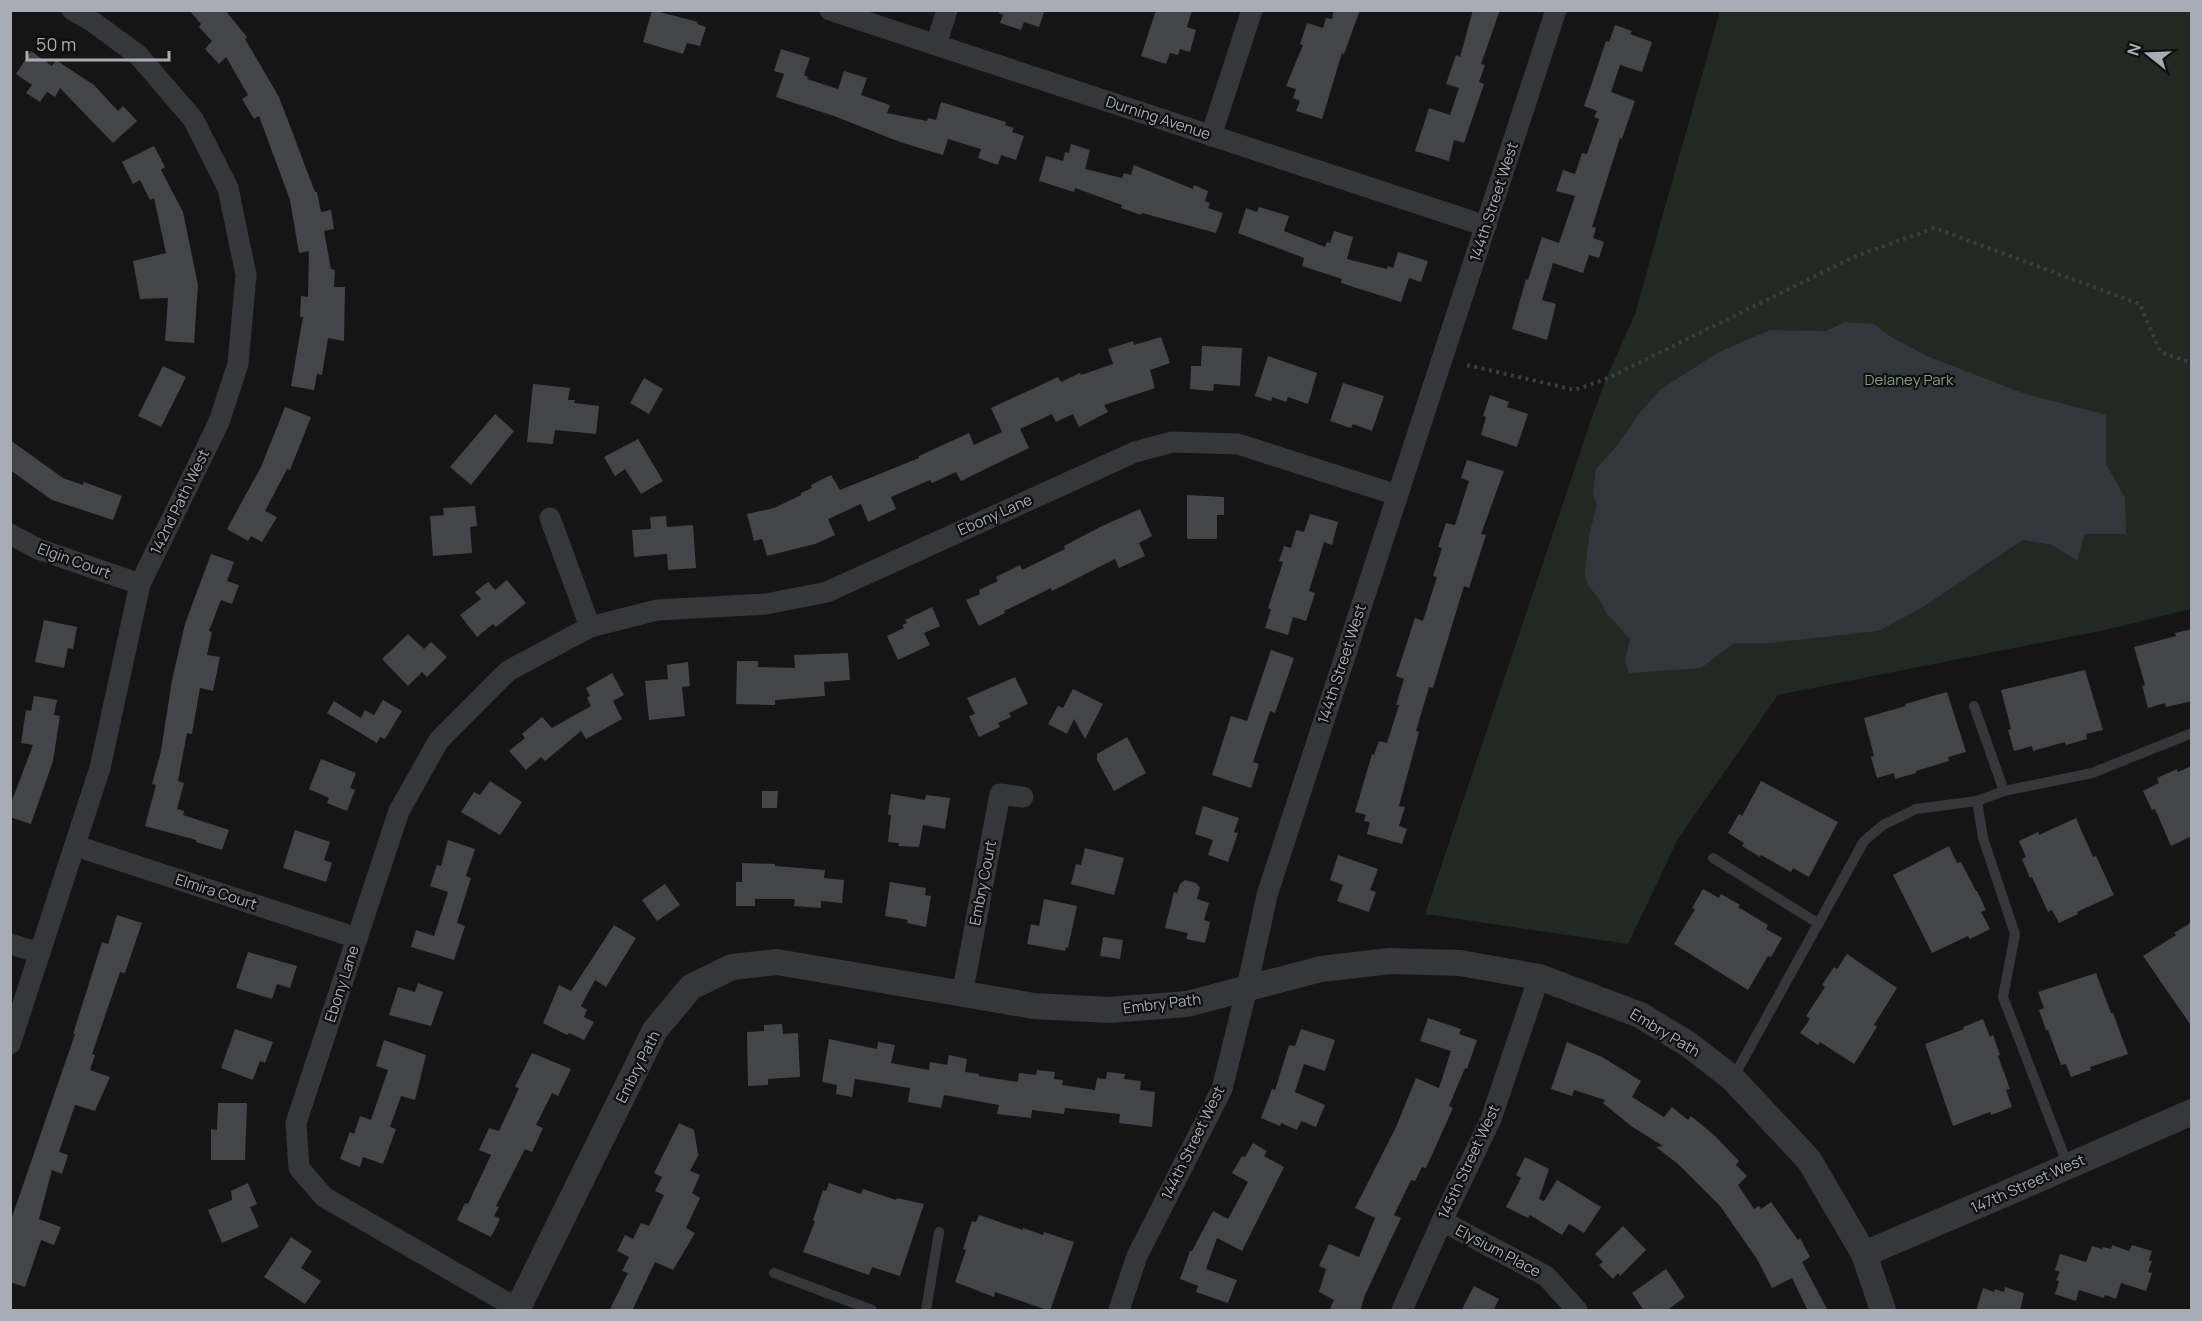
<svg xmlns="http://www.w3.org/2000/svg" width="2202" height="1321" font-family="Manrope,sans-serif">
  <style>
    .green { fill: #222822 }
    .water { fill: #30383e }
    .building { fill: #444549 }
    .lines { fill: none; stroke-linecap: round; stroke-linejoin: round }
    .path { stroke: #3c3e42; stroke-width: 4; stroke-dasharray: 3 4.5; stroke-linecap: butt }
    .service { stroke: #36373b; stroke-width: 10 }
    .minor { stroke: #36373b; stroke-width: 21 }
    .tertiary { stroke: #36373b; stroke-width: 26 }
    .labels { text-anchor: middle; stroke-width: 4.5; stroke-linejoin: round; paint-order: stroke }
    .street-label { font-size: 15px; fill: #a8adb5; stroke: #101011 }
    .park-label { font-size: 15px; fill: #819e82; stroke: #101011 }
  </style>
  <rect width="100%" height="100%" fill="#151516"/>
  <!-- green -->
  <polygon class="green" points="1720,11 2191,11 2191,609 2110,629 1778,695 1678,839 1628,944 1425,914 1592,417 1606,379 1635,314"/>
  <!-- water -->
  <polygon class="water" points="1845,322 1874,324 1891,337 1929,357 2023,393 2106,415 2106,464 2125,498 2126,534 2085,534 2077,560 2052,545 2023,540 1920,609 1878,631 1768,643 1734,643 1701,668 1629,673 1625,661 1630,639 1607,614 1599,599 1587,584 1585,572 1589,536 1597,504 1593,495 1596,469 1616,447 1642,410 1661,389 1719,352 1770,330 1826,331"/>
  <!-- building -->
  <g class="building">
    <polygon points="189,10 225,10 247,37 245,39 279,97 315,192 317,192 321,212 331,210 334,229 324,231 331,269 335,270 334,287 345,287 344,341 328,338 322,375 317,374 314,390 291,386 303,317 300,317 301,296 308,297 309,251 299,253 290,200 259,116 254,119 242,99 248,95 226,57 219,64 205,49 212,41 199,27 201,24"/>
    <polygon points="652,10 698,22 697,24 706,27 700,46 687,43 683,54 643,42"/>
    <polygon points="999,10 1045,10 1039,27 1024,22 1021,30 1000,23 1003,15 999,13"/>
    <polygon points="1156,10 1192,10 1187,27 1196,30 1190,52 1180,49 1178,55 1170,53 1166,64 1141,56"/>
    <polygon points="1334,10 1360,10 1344,54 1342,53 1322,119 1296,111 1300,101 1293,98 1296,89 1286,86 1303,45 1300,44 1307,23 1323,28 1326,18 1332,19"/>
    <polygon points="1473,10 1500,10 1481,64 1485,65 1479,82 1484,84 1464,143 1454,140 1449,161 1415,151 1429,108 1450,115 1459,88 1446,84 1456,55 1460,57"/>
    <polygon points="1615,25 1632,31 1630,34 1652,42 1642,72 1620,65 1611,92 1635,101 1622,139 1620,138 1592,227 1596,228 1593,238 1604,242 1599,258 1589,255 1583,273 1553,263 1542,300 1556,304 1547,340 1512,329 1526,279 1528,280 1542,237 1559,243 1575,196 1556,191 1563,170 1575,174 1582,153 1587,154 1599,119 1594,117 1597,111 1584,106 1606,41 1609,42"/>
    <polygon points="781,49 810,58 804,75 808,77 807,79 838,89 844,71 867,78 861,95 890,105 887,113 927,121 928,118 936,120 941,102 1006,122 1005,125 1014,128 1012,132 1024,136 1016,160 1001,155 998,165 978,158 981,149 948,139 943,155 900,142 834,116 776,97 784,74 774,71"/>
    <polygon points="31,51 52,66 56,60 94,85 118,111 123,106 137,121 113,143 60,88 55,97 47,92 40,102 26,93 32,85 16,74"/>
    <polygon points="1071,144 1090,150 1085,169 1122,178 1124,173 1131,175 1134,165 1193,189 1194,185 1208,191 1205,201 1210,203 1208,208 1223,213 1216,233 1142,213 1141,215 1121,208 1122,205 1075,188 1074,192 1039,181 1046,156 1063,161 1065,152 1069,153"/>
    <polygon points="154,146 165,167 161,170 183,212 198,285 194,343 165,341 168,298 140,299 133,261 166,253 154,198 150,200 140,180 133,184 122,162"/>
    <polygon points="1259,207 1289,216 1284,231 1325,247 1327,242 1330,243 1334,231 1353,237 1347,259 1387,269 1388,266 1393,268 1398,252 1428,261 1421,282 1409,278 1401,302 1341,283 1342,279 1302,266 1304,258 1238,233 1246,208 1257,212"/>
    <polygon points="1161,337 1170,363 1150,370 1155,388 1104,405 1108,412 1100,416 1079,427 1073,414 1056,422 1052,414 1020,429 1029,448 961,481 956,472 932,483 930,480 891,497 896,509 868,522 861,504 828,519 835,535 815,544 767,556 762,539 754,541 747,514 774,508 801,495 801,493 812,488 811,485 831,475 840,490 919,458 919,456 969,433 974,445 1002,432 991,408 1058,377 1061,382 1080,373 1081,375 1113,364 1108,349 1133,341 1134,345"/>
    <polygon points="1202,346 1242,348 1240,386 1214,384 1213,391 1190,389 1191,366 1201,366"/>
    <polygon points="1268,356 1317,373 1308,404 1288,397 1286,402 1272,397 1271,401 1255,396"/>
    <polygon points="163,366 186,377 161,427 138,416"/>
    <polygon points="644,378 663,389 649,414 630,403"/>
    <polygon points="1343,383 1384,396 1372,431 1353,424 1351,428 1330,421"/>
    <polygon points="533,384 570,388 568,400 575,400 574,403 599,406 596,434 555,430 553,444 527,442"/>
    <polygon points="1490,395 1509,402 1507,407 1528,414 1517,447 1481,435 1486,417 1483,416"/>
    <polygon points="285,407 311,417 290,470 287,469 265,511 277,517 262,542 251,536 248,541 227,529 261,467"/>
    <polygon points="495,414 514,431 471,485 450,467"/>
    <polygon points="638,439 663,481 641,494 625,469 615,476 604,457"/>
    <polygon points="10,440 63,478 83,485 84,482 122,496 113,520 52,500 10,470"/>
    <polygon points="1467,460 1504,471 1481,534 1486,535 1469,588 1464,586 1433,688 1429,687 1416,731 1419,732 1399,806 1405,807 1399,826 1407,829 1402,844 1367,834 1370,822 1364,821 1366,815 1355,812 1372,754 1374,755 1379,741 1387,743 1399,705 1396,705 1404,679 1396,676 1415,618 1423,621 1437,577 1433,576 1442,548 1438,547 1446,523 1455,525 1469,481 1461,478"/>
    <polygon points="1187,495 1224,497 1224,515 1217,515 1217,539 1187,539"/>
    <polygon points="475,506 477,526 470,527 472,553 433,556 430,516 444,515 443,508"/>
    <polygon points="1140,509 1152,536 1139,543 1145,556 1119,568 1115,559 1052,591 1051,588 1004,611 1005,613 979,626 966,600 980,594 979,590 998,581 996,577 1020,565 1022,570 1065,549 1064,546 1100,527"/>
    <polygon points="1310,514 1338,522 1332,545 1324,542 1309,591 1315,593 1306,621 1293,617 1288,635 1265,628 1271,609 1268,608 1283,562 1279,561 1284,546 1291,548 1296,530 1304,532"/>
    <polygon points="666,516 667,527 693,525 696,568 668,570 667,554 634,557 632,530 651,529 650,517"/>
    <polygon points="211,554 234,562 227,581 239,585 232,604 221,600 209,631 212,632 207,655 220,657 213,691 200,688 192,734 187,733 178,781 184,783 177,809 184,811 183,815 229,830 222,850 196,842 196,840 145,826 156,785 152,784 161,751 172,680 185,624"/>
    <polygon points="507,580 526,603 496,627 493,624 477,637 460,615 481,599 475,592 488,582 495,590"/>
    <polygon points="932,607 940,626 924,633 930,645 898,660 887,636 904,628 902,625 907,623 905,620"/>
    <polygon points="44,620 77,627 73,649 68,648 64,668 35,662"/>
    <polygon points="2192,629 2192,701 2166,707 2165,703 2148,708 2142,686 2145,685 2134,647 2176,636 2175,633"/>
    <polygon points="408,634 424,649 431,642 447,657 427,677 422,672 408,686 382,659"/>
    <polygon points="1271,650 1294,658 1275,713 1270,711 1253,762 1259,764 1251,788 1212,775 1231,716 1247,721"/>
    <polygon points="848,653 850,680 824,682 825,696 775,700 775,705 736,704 737,661 758,661 758,667 795,668 794,655"/>
    <polygon points="688,662 690,686 682,687 685,716 649,720 645,681 668,679 667,665"/>
    <polygon points="2085,670 2103,730 2086,734 2087,739 2066,745 2065,742 2033,751 2032,746 2014,751 2008,730 2011,729 2001,690"/>
    <polygon points="612,673 624,695 613,701 622,719 586,739 581,731 545,761 541,757 526,770 509,751 525,738 522,734 542,717 552,728 591,706 587,698 590,696 586,688"/>
    <polygon points="1015,677 1028,704 1009,713 1011,717 998,723 1000,727 979,737 969,716 975,714 967,698"/>
    <polygon points="1073,689 1103,704 1085,739 1074,719 1067,734 1048,724 1058,706 1063,708"/>
    <polygon points="1947,692 1966,752 1948,757 1949,761 1916,771 1916,773 1895,779 1894,773 1877,778 1871,757 1874,756 1864,718 1906,706 1905,704"/>
    <polygon points="34,696 57,700 54,715 60,716 53,761 31,824 10,817 10,806 33,745 21,743 26,710 31,711"/>
    <polygon points="383,700 402,711 385,739 380,737 377,743 327,713 334,701 361,718 365,710 374,715"/>
    <polygon points="1127,737 1146,773 1114,791 1097,760 1097,754"/>
    <polygon points="321,759 356,773 350,788 355,790 347,811 327,803 329,798 309,789"/>
    <polygon points="2192,766 2192,836 2171,846 2155,809 2152,810 2143,791 2159,783 2157,778 2177,769 2178,772"/>
    <polygon points="490,781 522,802 500,835 461,812 474,792 480,795"/>
    <polygon points="1761,781 1838,822 1809,877 1793,868 1791,872 1761,855 1760,857 1742,846 1744,843 1728,833 1739,814 1742,816"/>
    <polygon points="762,791 778,791 777,808 762,808"/>
    <polygon points="891,794 925,800 926,795 950,798 945,829 923,825 919,847 898,846 899,843 888,842 891,815 888,814"/>
    <polygon points="1203,806 1239,818 1234,832 1238,833 1228,862 1208,855 1213,840 1195,834"/>
    <polygon points="2076,818 2093,857 2096,856 2114,895 2077,912 2078,914 2059,923 2052,910 2048,912 2032,877 2030,878 2022,859 2026,857 2019,841 2038,832 2039,835"/>
    <polygon points="295,830 330,842 324,860 332,863 326,882 283,868"/>
    <polygon points="448,840 475,849 466,876 471,878 457,923 465,926 454,960 411,947 416,930 434,936 448,892 430,886 437,865 441,866"/>
    <polygon points="1949,846 1957,863 1961,862 1976,891 1977,891 1986,910 1981,912 1990,929 1970,939 1968,936 1932,953 1893,875"/>
    <polygon points="1085,848 1124,858 1114,895 1071,884 1076,864 1081,865"/>
    <polygon points="1338,855 1378,869 1370,890 1376,892 1369,912 1337,901 1343,885 1330,880"/>
    <polygon points="742,863 775,864 775,866 825,870 824,878 844,880 842,903 821,901 821,908 794,906 795,899 755,899 755,906 736,906 736,882 742,882"/>
    <polygon points="1185,880 1196,883 1200,888 1197,899 1209,903 1204,920 1210,922 1205,943 1186,939 1188,933 1165,928 1174,892 1177,893 1180,884"/>
    <polygon points="890,882 926,888 925,895 931,896 926,927 907,923 908,920 885,916"/>
    <polygon points="665,884 680,905 657,921 642,900"/>
    <polygon points="1703,889 1719,898 1721,894 1740,905 1738,907 1768,925 1766,929 1782,938 1771,957 1768,956 1748,990 1674,944 1695,909 1692,908"/>
    <polygon points="1044,899 1077,906 1068,948 1066,947 1065,951 1027,944 1031,924 1039,926"/>
    <polygon points="117,915 142,923 125,973 120,972 92,1054 95,1055 90,1070 110,1077 95,1111 75,1105 59,1152 68,1155 62,1174 52,1170 39,1219 61,1227 54,1245 41,1240 25,1287 10,1282 10,1223 75,1034 73,1034 102,942 108,944"/>
    <polygon points="2192,922 2192,1027 2143,956 2176,935 2174,933"/>
    <polygon points="614,925 636,938 606,987 595,980 581,1006 587,1010 584,1017 594,1022 584,1040 569,1033 567,1035 543,1023 559,985 571,991"/>
    <polygon points="1103,937 1123,940 1120,959 1100,956"/>
    <polygon points="248,952 297,966 290,988 277,984 272,999 236,988"/>
    <polygon points="1847,954 1897,988 1874,1025 1877,1027 1854,1064 1820,1042 1818,1045 1800,1033 1810,1019 1806,1016 1825,987 1822,985 1834,967 1837,969"/>
    <polygon points="2096,973 2111,1013 2113,1013 2128,1054 2090,1067 2091,1070 2071,1077 2066,1064 2061,1065 2048,1030 2046,1030 2039,1010 2044,1008 2038,992"/>
    <polygon points="418,983 443,992 431,1026 389,1015 398,987 415,992"/>
    <polygon points="1428,1018 1461,1029 1459,1034 1477,1040 1467,1069 1465,1068 1449,1106 1453,1108 1426,1168 1422,1167 1415,1181 1411,1180 1394,1215 1401,1218 1365,1295 1360,1311 1329,1311 1334,1300 1319,1292 1326,1269 1319,1266 1329,1244 1359,1257 1375,1218 1355,1208 1396,1127 1416,1078 1439,1088 1451,1051 1420,1041"/>
    <polygon points="1983,1019 1990,1037 1993,1035 2000,1055 1998,1056 2010,1089 2006,1090 2012,1107 1991,1115 1990,1112 1953,1126 1925,1044 1964,1029 1963,1027"/>
    <polygon points="782,1024 783,1034 798,1033 800,1077 768,1079 768,1085 748,1086 747,1032 764,1031 764,1025"/>
    <polygon points="235,1029 273,1042 265,1063 260,1061 253,1080 221,1068"/>
    <polygon points="1301,1029 1335,1040 1325,1071 1304,1064 1295,1092 1325,1105 1316,1127 1301,1121 1297,1130 1281,1123 1280,1126 1261,1118 1272,1089 1275,1090 1289,1045 1295,1046"/>
    <polygon points="829,1039 877,1049 878,1042 895,1045 891,1063 929,1070 930,1062 947,1065 949,1055 967,1059 965,1072 979,1074 979,1076 1018,1082 1019,1073 1036,1075 1037,1070 1055,1072 1054,1079 1063,1080 1062,1085 1095,1090 1097,1078 1106,1079 1107,1072 1125,1074 1124,1079 1141,1081 1140,1090 1155,1092 1152,1127 1119,1123 1120,1114 1065,1108 1064,1114 1032,1110 1031,1118 997,1114 999,1105 944,1095 941,1108 908,1102 910,1088 855,1079 852,1097 836,1094 837,1085 822,1082"/>
    <polygon points="384,1040 426,1055 415,1100 401,1096 390,1127 396,1129 383,1164 363,1157 360,1167 340,1159 350,1132 354,1134 360,1116 371,1120 388,1070 376,1066"/>
    <polygon points="1567,1042 1602,1057 1641,1081 1632,1097 1664,1117 1672,1107 1688,1120 1691,1116 1715,1136 1739,1161 1736,1165 1747,1176 1738,1185 1754,1209 1759,1206 1761,1209 1771,1202 1798,1240 1800,1238 1810,1257 1802,1262 1828,1311 1808,1311 1792,1278 1772,1288 1757,1259 1720,1206 1678,1164 1656,1147 1663,1146 1631,1126 1603,1103 1605,1100 1574,1090 1572,1096 1551,1089"/>
    <polygon points="532,1053 571,1069 558,1096 552,1093 536,1125 543,1128 532,1152 525,1149 496,1206 499,1207 494,1216 500,1219 491,1237 457,1220 465,1203 468,1204 491,1155 479,1150 489,1128 499,1131 519,1088 515,1087"/>
    <polygon points="218,1103 247,1103 245,1160 211,1160 211,1129 217,1130"/>
    <polygon points="679,1123 694,1130 698,1154 699,1154 690,1171 700,1175 692,1193 700,1198 686,1228 695,1233 673,1270 655,1262 632,1311 609,1311 628,1273 622,1271 629,1257 617,1251 625,1235 633,1239 641,1223 649,1226 664,1195 655,1191 662,1177 654,1173"/>
    <polygon points="1253,1143 1267,1151 1264,1156 1284,1167 1242,1251 1217,1238 1206,1269 1237,1280 1228,1303 1196,1292 1198,1286 1180,1279 1190,1251 1192,1251 1213,1211 1228,1219 1248,1182 1232,1173 1242,1156 1245,1157"/>
    <polygon points="1525,1157 1549,1169 1539,1199 1544,1201 1557,1180 1601,1207 1584,1233 1569,1224 1562,1235 1530,1215 1528,1218 1506,1207 1521,1178 1516,1175"/>
    <polygon points="248,1183 257,1204 250,1207 259,1227 222,1243 208,1210 232,1200 231,1191"/>
    <polygon points="829,1183 861,1194 863,1189 896,1200 897,1198 924,1204 900,1276 872,1267 869,1275 803,1252 815,1221 813,1220 823,1190 826,1191"/>
    <polygon points="979,1215 1023,1230 1023,1228 1043,1235 1044,1232 1074,1242 1050,1311 995,1292 994,1297 955,1282 966,1250 963,1249 972,1221 976,1222"/>
    <polygon points="1623,1226 1646,1250 1620,1276 1618,1273 1613,1279 1599,1265 1603,1262 1595,1254"/>
    <polygon points="291,1237 312,1251 301,1268 321,1281 305,1304 264,1277"/>
    <polygon points="2112,1245 2129,1251 2132,1245 2152,1251 2149,1260 2152,1261 2148,1272 2152,1273 2146,1291 2121,1283 2116,1299 2105,1295 2104,1298 2079,1290 2076,1301 2055,1294 2059,1281 2056,1280 2060,1272 2055,1270 2060,1254 2086,1262 2092,1246 2102,1249 2103,1247 2111,1249"/>
    <polygon points="1666,1269 1685,1297 1666,1311 1644,1311 1632,1293"/>
    <polygon points="1474,1286 1499,1299 1493,1311 1461,1311"/>
    <polygon points="2005,1287 2024,1293 2020,1311 1976,1311 1983,1288 1994,1292 1995,1289 2004,1292"/>
  </g>
  <g class="lines">
    <!-- path -->
    <polyline class="path" points="1467,365 1575,390 1606,379 1854,257 1934,228 2140,304 2160,352 2192,363"/>
    <!-- service -->
    <g class="service">
      <polyline points="1974,706 2004,791"/>
      <polyline points="1977,801 1983,838 2015,934 2003,997 2068,1166"/>
      <polyline points="1713,858 1819,924"/>
      <polyline points="1733,1078 1864,841 1883,825 1916,809 1977,801 2004,791 2092,773 2192,733"/>
      <polyline points="774,1273 872,1310"/>
      <polyline points="926,1310 939,1232"/>
    </g>
    <!-- minor -->
    <g class="minor">
      <polyline points="830,10 1486,226"/>
      <polyline points="936,45 947,10"/>
      <polyline points="1211,136 1252,10"/>
      <polyline points="550,518 590,627"/>
      <polyline points="10,534 38,549 140,584"/>
      <polyline points="76,846 357,938"/>
      <polyline points="10,944 40,953"/>
      <polyline points="962,995 1000,794 1023,797"/>
      <polyline points="10,1044 100,768 140,584 219,422 238,364 246,275 228,188 193,119 138,55 93,22 72,10"/>
      <polyline points="1442,1221 1546,1276 1577,1310"/>
      <polyline points="518,1309 324,1197 299,1168 296,1123 399,811 439,740 508,671 590,627 657,610 766,604 827,592 1135,452 1172,442 1238,444 1397,495"/>
      <polyline points="1119,1310 1137,1256 1222,1089 1247,988 1267,895 1556,10"/>
      <polyline points="1402,1310 1442,1221 1491,1119 1539,977"/>
    </g>
    <!-- tertiary -->
    <g class="tertiary">
      <polyline points="1864,1254 2007,1193 2192,1112"/>
      <polyline points="517,1310 655,1030 691,987 732,967 777,962 1034,1006 1109,1010 1187,1004 1321,969 1390,961 1460,963 1539,977 1640,1015 1688,1044 1732,1078 1809,1160 1864,1254 1883,1310"/>
    </g>
  </g>
  <g class="labels">
    <!-- street labels -->
    <g class="street-label">
      <text transform="translate(1158 118) rotate(18)" y="5">Durning Avenue</text>
      <text transform="translate(1494 202) rotate(-72)" y="5">144th Street West</text>
      <text transform="translate(180 502) rotate(-64)" y="5">142nd Path West</text>
      <text transform="translate(995 515) rotate(-24)" y="5">Ebony Lane</text>
      <text transform="translate(74 561) rotate(20)" y="5">Elgin Court</text>
      <text transform="translate(1342 664) rotate(-72)" y="5">144th Street West</text>
      <text transform="translate(983 883) rotate(-79)" y="5">Embry Court</text>
      <text transform="translate(216 892) rotate(18)" y="5">Elmira Court</text>
      <text transform="translate(342 984) rotate(-72)" y="5">Ebony Lane</text>
      <text transform="translate(1162 1004) rotate(-7)" y="5">Embry Path</text>
      <text transform="translate(1665 1033) rotate(31)" y="5">Embry Path</text>
      <text transform="translate(638 1067) rotate(-63)" y="5">Embry Path</text>
      <text transform="translate(1193 1143) rotate(-64)" y="5">144th Street West</text>
      <text transform="translate(1469 1162) rotate(-65)" y="5">145th Street West</text>
      <text transform="translate(2028 1184) rotate(-24)" y="5">147th Street West</text>
      <text transform="translate(1498 1251) rotate(28)" y="5">Elysium Place</text>
    </g>
    <!-- park labels -->
    <g class="park-label">
      <text x="1909" y="385">Delaney Park</text>
    </g>
  </g>
  <!-- border -->
  <rect width="2202" height="1321" fill="none" stroke="#a8adb5" stroke-width="24"/>
  <!-- north arrow -->
  <g transform="translate(2148 54) rotate(288)" stroke="#101011" stroke-width="4.5" paint-order="stroke">
  <path d="M0-4.5L10 22L0 15L-10 22Z" fill="#a8adb5"/>
  <text y="-9" font-size="16" font-weight="bold" text-anchor="middle" fill="#a8adb5">N</text>
  </g>
  <!-- scale -->
  <path d="M27 51v9h142v-9" fill="none" stroke="#a8adb5" stroke-width="3"/>
  <text x="36" y="51" font-size="18" fill="#a8adb5" stroke="#101011" stroke-width="4.5" paint-order="stroke">50 m</text>
</svg>
